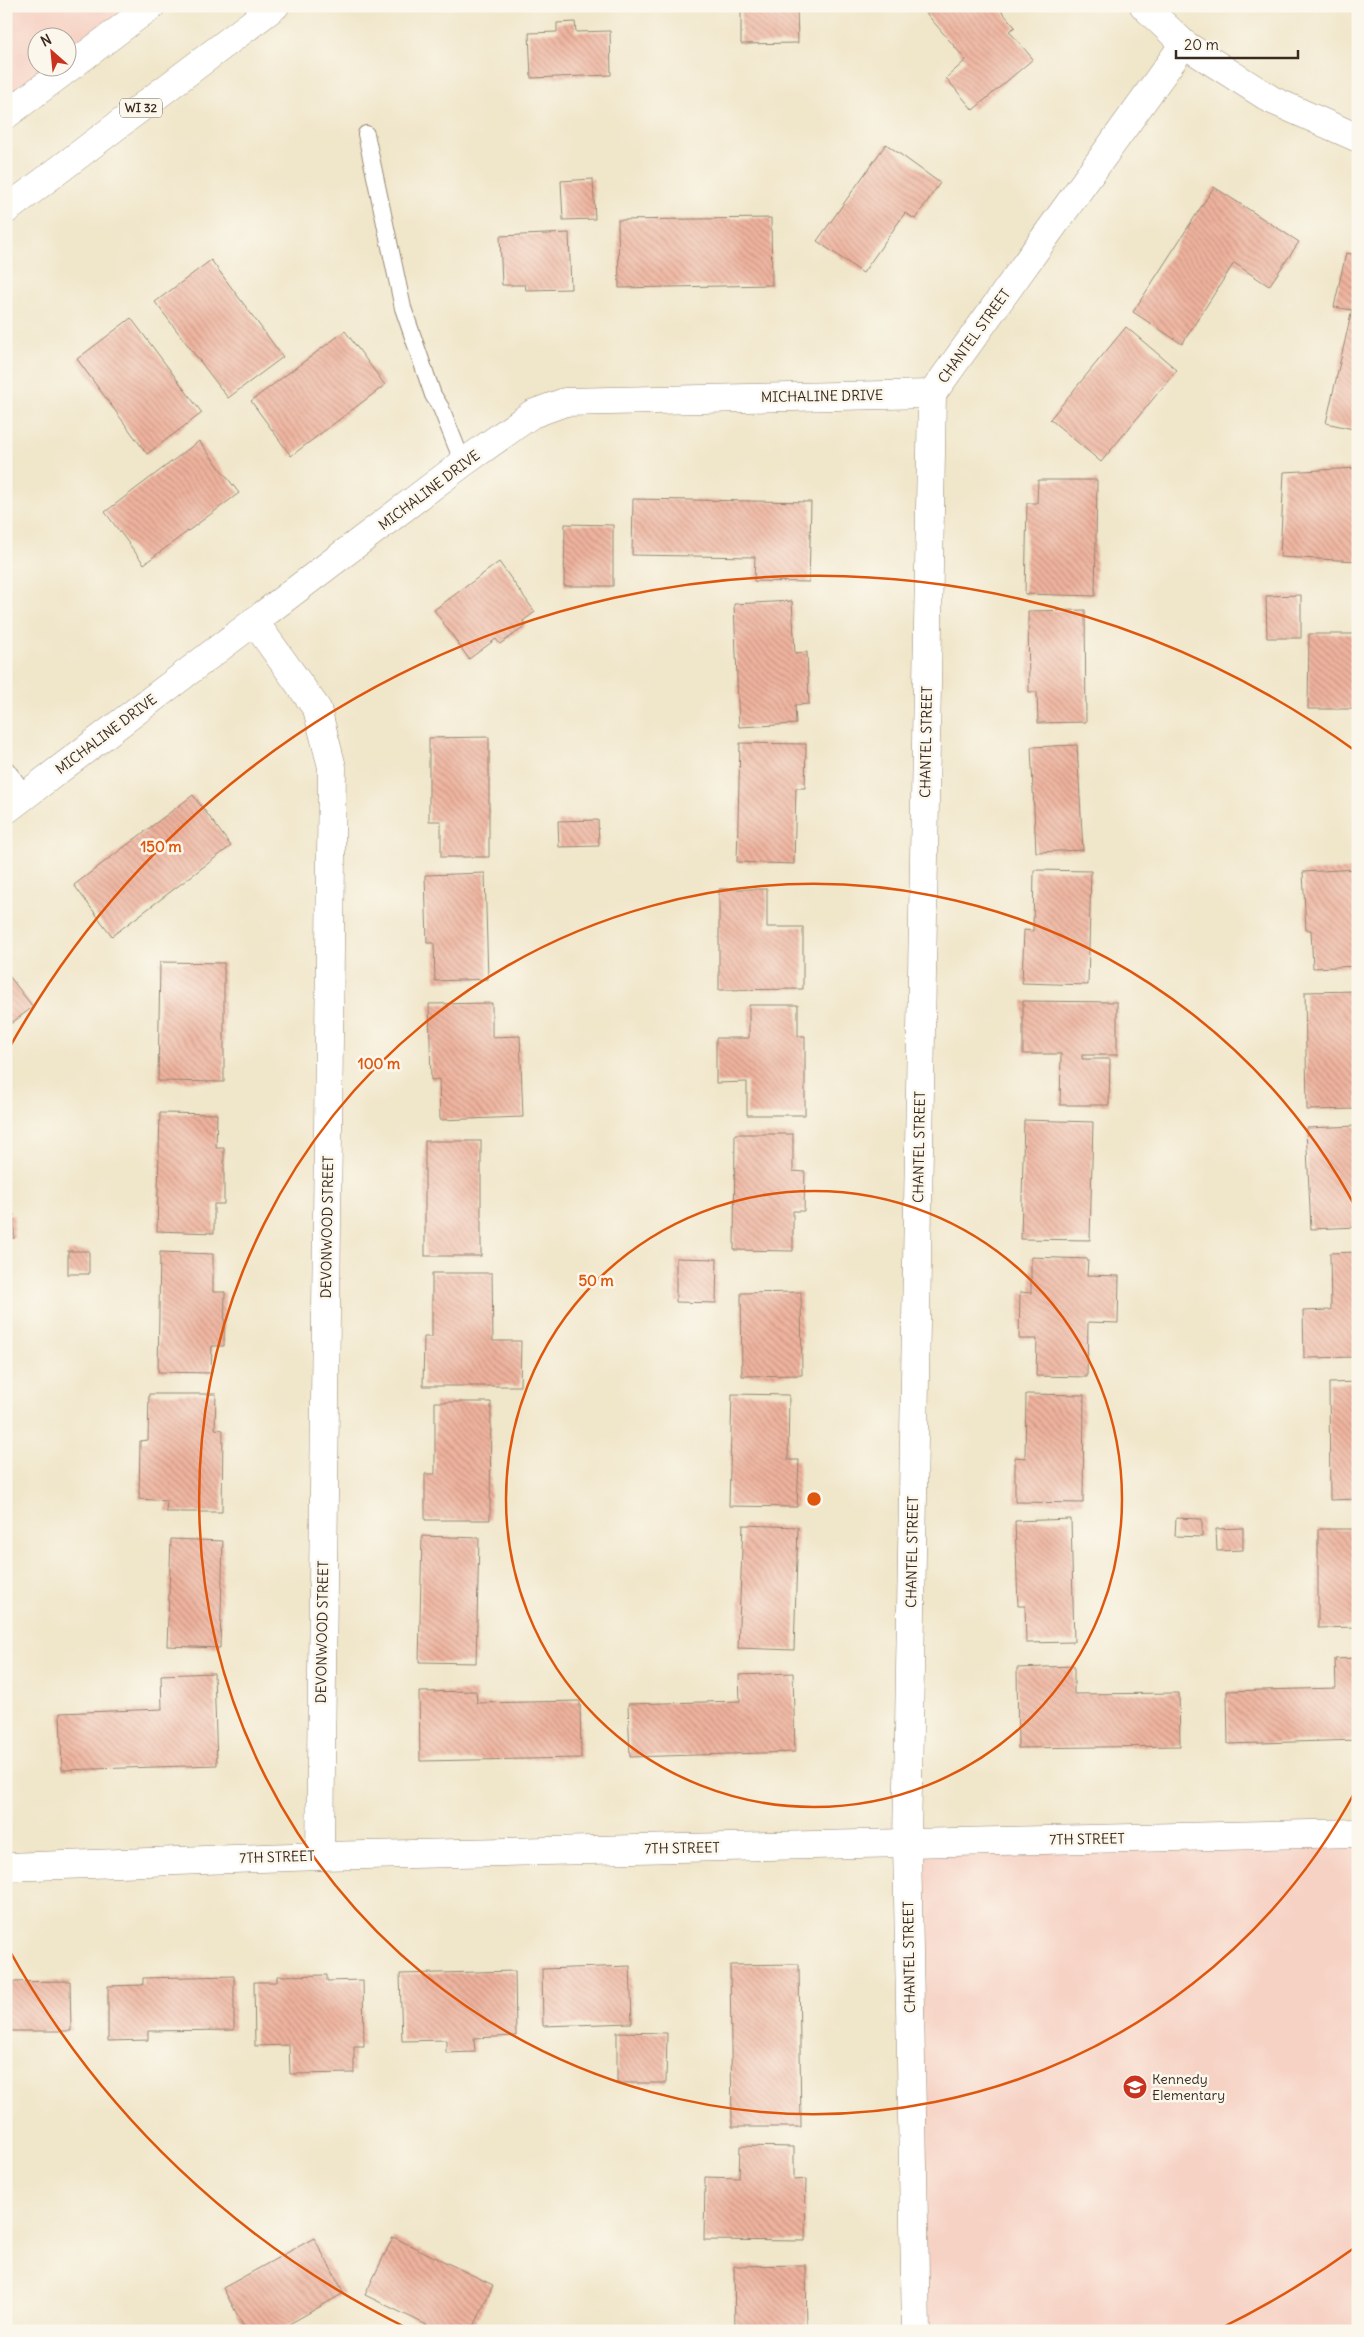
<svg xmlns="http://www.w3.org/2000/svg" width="1364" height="2337" font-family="Delius,sans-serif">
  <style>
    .built { fill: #f6d2c4; fill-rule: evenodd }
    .building { fill: url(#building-back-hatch) }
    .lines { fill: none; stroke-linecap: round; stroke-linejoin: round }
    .service-casing { stroke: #968874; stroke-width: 18 }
    .minor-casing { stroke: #968874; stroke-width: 29 }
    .primary-casing { stroke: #968874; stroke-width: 29 }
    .service { stroke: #fff; stroke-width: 16 }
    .minor { stroke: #fff; stroke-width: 28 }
    .primary { stroke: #fff; stroke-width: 28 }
    .ring { fill: none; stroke: #df570d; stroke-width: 2.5 }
    .labels { text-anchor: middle; stroke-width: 5; stroke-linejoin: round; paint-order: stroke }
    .shield { fill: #fbf7ec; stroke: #75685c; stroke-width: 1 }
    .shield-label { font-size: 12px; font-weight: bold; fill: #3b2a1e }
    .street-label { font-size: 14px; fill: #3b2a1e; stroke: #fbf7ec }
    .poi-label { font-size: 14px; fill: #3b2a1e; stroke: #fbf7ec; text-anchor: start }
    .centre { fill: #df570d; stroke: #fbf7ec; stroke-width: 2.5 }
    .ring-label { font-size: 15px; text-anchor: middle; font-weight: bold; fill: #df570d; stroke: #fbf7ec; stroke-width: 5; stroke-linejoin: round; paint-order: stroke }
  </style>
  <defs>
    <pattern id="building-back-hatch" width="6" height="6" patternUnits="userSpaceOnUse" patternTransform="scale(1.25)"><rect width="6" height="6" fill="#efb39e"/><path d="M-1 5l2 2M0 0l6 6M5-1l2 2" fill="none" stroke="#c39280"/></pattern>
  </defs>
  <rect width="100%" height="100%" fill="#fbf7ec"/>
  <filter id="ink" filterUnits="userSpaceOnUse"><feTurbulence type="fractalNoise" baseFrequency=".02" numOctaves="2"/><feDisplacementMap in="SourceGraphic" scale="10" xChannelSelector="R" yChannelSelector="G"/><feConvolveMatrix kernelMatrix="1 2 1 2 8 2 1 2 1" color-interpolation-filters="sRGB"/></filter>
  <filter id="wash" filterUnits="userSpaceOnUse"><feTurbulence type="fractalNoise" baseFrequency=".0096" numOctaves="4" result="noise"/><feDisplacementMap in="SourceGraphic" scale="20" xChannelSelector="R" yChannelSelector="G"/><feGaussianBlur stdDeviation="1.12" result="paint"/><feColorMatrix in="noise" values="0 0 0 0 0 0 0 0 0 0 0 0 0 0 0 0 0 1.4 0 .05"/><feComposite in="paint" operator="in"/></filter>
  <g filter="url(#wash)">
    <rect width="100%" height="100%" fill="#f0e6ca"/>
    <!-- built -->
    <g class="built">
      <path d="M6,6H151L6,115ZM38,38H68V68H38Z"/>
      <polygon points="1358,1833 1358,2331 916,2331 907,1843"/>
    </g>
    <g id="blocks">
      <!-- building -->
      <g class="building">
        <polygon points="741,6 797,6 798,43 741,44"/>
        <polygon points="920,6 997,6 1015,27 1009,31 1033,59 973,110 946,78 966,60"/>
        <polygon points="575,22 576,32 610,31 611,75 531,78 529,33 557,32 557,23"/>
        <polygon points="886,144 940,183 915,219 905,213 863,273 817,241"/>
        <polygon points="593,179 595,219 563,220 561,181"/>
        <polygon points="1214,187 1299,242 1269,286 1234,263 1182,344 1133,312"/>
        <polygon points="771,218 772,285 619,288 618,220"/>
        <polygon points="569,233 571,289 526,290 525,285 502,285 500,236"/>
        <polygon points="1346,253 1358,255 1358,430 1326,423 1352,310 1334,307"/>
        <polygon points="211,260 283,357 228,398 155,302"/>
        <polygon points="131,318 202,413 147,454 77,359"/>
        <polygon points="1126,327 1177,370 1101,462 1050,419"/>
        <polygon points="345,331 385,385 291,456 251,401"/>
        <polygon points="199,441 239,493 144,564 105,512"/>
        <polygon points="1357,468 1354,520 1358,521 1358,561 1280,557 1284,472"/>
        <polygon points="1038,480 1097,480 1095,596 1025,594 1027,503 1037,503"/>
        <polygon points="633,499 811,502 809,582 754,581 755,557 632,555"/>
        <polygon points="565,524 613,525 613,586 564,586"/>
        <polygon points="499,562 535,612 523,621 526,626 500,644 496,639 469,659 434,610"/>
        <polygon points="1301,595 1301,638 1267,638 1266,596"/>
        <polygon points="792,601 795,653 807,652 809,704 795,705 796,724 739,727 734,604"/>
        <polygon points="1085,610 1086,722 1038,723 1037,692 1029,692 1028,611"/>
        <polygon points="1309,634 1358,634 1358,709 1308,709"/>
        <polygon points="489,737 489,857 441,857 441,821 429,821 429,738"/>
        <polygon points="740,743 806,744 805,788 796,788 794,864 737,862"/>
        <polygon points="1077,745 1083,850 1036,852 1031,747"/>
        <polygon points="193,795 231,846 112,936 74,885"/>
        <polygon points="598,820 599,846 559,847 558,821"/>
        <polygon points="1358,869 1358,966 1313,968 1311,930 1306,930 1303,872"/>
        <polygon points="1034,870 1091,871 1088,985 1022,983 1024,930 1033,931"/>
        <polygon points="485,873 488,979 435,981 434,943 427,943 425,875"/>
        <polygon points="719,889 767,889 767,927 803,927 803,989 719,990"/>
        <polygon points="160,962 224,963 224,1082 158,1081"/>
        <polygon points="6,972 33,1007 6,1027"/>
        <polygon points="1358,991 1358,1109 1307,1110 1305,992"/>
        <polygon points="1023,1001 1117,1002 1117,1055 1082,1055 1082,1059 1110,1059 1109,1105 1060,1105 1061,1054 1023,1054"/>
        <polygon points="492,1003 492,1037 520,1036 523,1117 440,1120 439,1079 431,1080 429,1004"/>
        <polygon points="749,1005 798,1005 798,1036 805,1036 805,1115 747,1115 747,1082 716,1083 716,1038 749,1038"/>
        <polygon points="160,1113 217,1114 216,1148 224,1148 224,1204 214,1204 214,1233 157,1231"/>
        <polygon points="1024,1120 1093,1122 1090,1240 1021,1239"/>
        <polygon points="1358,1126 1358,1227 1311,1229 1306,1128"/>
        <polygon points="735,1134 793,1134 793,1171 805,1172 804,1211 793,1211 793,1251 734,1250"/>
        <rect x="425" y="1141" width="56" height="115"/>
        <rect x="6" y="1215" width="8" height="23"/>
        <rect x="68" y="1251" width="21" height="23"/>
        <polygon points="160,1252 213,1254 213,1292 225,1292 224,1346 212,1346 211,1373 158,1372"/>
        <polygon points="1358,1252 1358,1357 1304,1358 1303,1311 1331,1310 1330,1253"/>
        <polygon points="1031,1257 1088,1259 1087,1275 1119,1276 1118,1323 1088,1322 1087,1377 1036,1376 1037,1339 1019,1339 1020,1292 1031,1293"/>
        <polygon points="676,1258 717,1259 716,1303 676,1302"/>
        <polygon points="432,1273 492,1273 493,1341 521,1341 520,1386 423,1386 424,1337 432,1337"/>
        <polygon points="801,1292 802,1375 742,1376 741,1293"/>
        <polygon points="1358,1382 1358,1499 1330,1500 1329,1383"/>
        <polygon points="149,1394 216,1394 215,1429 223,1430 222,1512 166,1512 167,1501 139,1499 140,1441 148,1440"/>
        <polygon points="732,1394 789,1395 788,1460 799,1460 797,1507 729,1506"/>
        <polygon points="1026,1394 1084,1395 1083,1503 1015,1502 1015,1457 1025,1458"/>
        <polygon points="435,1402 491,1402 490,1520 425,1520 425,1474 435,1474"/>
        <polygon points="1176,1518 1202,1519 1202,1537 1175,1536"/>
        <polygon points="1071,1519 1074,1642 1026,1643 1025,1606 1018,1606 1015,1521"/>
        <polygon points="743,1525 798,1527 794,1650 738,1648"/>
        <polygon points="1243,1528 1243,1550 1217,1551 1216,1529"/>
        <polygon points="1318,1529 1358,1529 1358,1627 1318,1628"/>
        <polygon points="422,1536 479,1538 476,1663 419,1662"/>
        <polygon points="171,1539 223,1541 220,1648 167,1646"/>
        <polygon points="1358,1658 1358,1740 1228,1744 1227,1691 1336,1688 1335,1659"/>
        <polygon points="1074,1666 1074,1694 1179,1693 1180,1746 1018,1748 1017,1668"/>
        <polygon points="214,1673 217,1765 62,1770 60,1713 162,1709 161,1675"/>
        <polygon points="793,1673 795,1752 630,1757 628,1704 740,1701 739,1675"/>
        <polygon points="476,1691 477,1703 580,1701 581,1758 420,1761 419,1692"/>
        <polygon points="799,1964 801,2127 732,2127 730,1965"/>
        <polygon points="630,1966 632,2023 543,2026 542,1969"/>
        <polygon points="515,1971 516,2036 474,2038 475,2052 446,2053 446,2040 402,2041 400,1974"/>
        <polygon points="327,1975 327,1981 363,1980 364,2046 354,2046 354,2073 290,2074 289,2045 255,2046 254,1982 277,1982 277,1976"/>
        <polygon points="234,1976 234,2030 148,2031 148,2040 108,2041 108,1986 143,1985 143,1978"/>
        <polygon points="70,1981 71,2031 6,2031 6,1982"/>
        <polygon points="617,2032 667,2033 666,2083 617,2083"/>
        <polygon points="740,2146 794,2147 794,2180 806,2179 805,2241 704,2240 705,2177 739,2178"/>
        <polygon points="393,2237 493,2285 472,2331 439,2331 365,2295"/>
        <polygon points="314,2238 344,2293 277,2331 246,2331 223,2288"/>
        <polygon points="806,2265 807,2331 735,2331 734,2266"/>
      </g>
    </g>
  </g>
  <g filter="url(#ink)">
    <use href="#blocks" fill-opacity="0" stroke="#968874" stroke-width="1"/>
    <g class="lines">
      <defs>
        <g id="service">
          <polyline points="366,134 403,308 433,395 441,408 463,463"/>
          <polyline points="6,769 26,795"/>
        </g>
        <g id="minor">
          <polyline points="1144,6 1184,44 1272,100 1358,138"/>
          <polyline points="254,621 317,709 332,767 320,1856"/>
          <polyline points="6,810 463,463 532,414 565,402 932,394"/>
          <polyline points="6,1867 320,1856 1358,1833"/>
          <polyline points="916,2331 907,1843 932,394 1184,44"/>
        </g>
        <g id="primary">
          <polyline points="6,115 151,6"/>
          <polyline points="6,210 275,6"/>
        </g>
      </defs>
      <!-- service casing -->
      <use href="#service" class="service-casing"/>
      <!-- minor casing -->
      <use href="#minor" class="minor-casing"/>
      <!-- primary casing -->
      <use href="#primary" class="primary-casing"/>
      <!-- service -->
      <use href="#service" class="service"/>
      <!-- minor -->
      <use href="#minor" class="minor"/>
      <!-- primary -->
      <use href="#primary" class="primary"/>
    </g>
  </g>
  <!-- distance rings -->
  <g class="ring">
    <circle cx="814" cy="1499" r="308"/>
    <path d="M1357 1788A615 615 0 1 1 1357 1210"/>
    <path d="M1357 2246A923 923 0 0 1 1219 2329M409 2329A923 923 0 0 1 7 1946M7 1052A923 923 0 0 1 1357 752"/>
  </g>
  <!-- icons -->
  <defs>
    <symbol id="school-disc" viewBox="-11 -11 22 22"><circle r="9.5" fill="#c8321e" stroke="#fbf7ec"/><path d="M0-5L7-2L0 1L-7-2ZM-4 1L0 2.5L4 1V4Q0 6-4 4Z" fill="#fff"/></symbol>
  </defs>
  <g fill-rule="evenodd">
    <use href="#school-disc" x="1121" y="2073" width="28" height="28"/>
  </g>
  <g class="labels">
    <!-- shield labels -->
    <rect class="shield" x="120" y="98.5" width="42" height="19" rx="4"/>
    <g class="shield-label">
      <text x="141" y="112">WI 32</text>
    </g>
    <!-- street labels -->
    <g class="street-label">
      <text transform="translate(974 336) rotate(-54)" y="5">CHANTEL STREET</text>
      <text transform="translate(822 396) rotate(-1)" y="5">MICHALINE DRIVE</text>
      <text transform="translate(429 490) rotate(-37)" y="5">MICHALINE DRIVE</text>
      <text transform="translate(106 734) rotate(-37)" y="5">MICHALINE DRIVE</text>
      <text transform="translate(926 742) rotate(-89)" y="5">CHANTEL STREET</text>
      <text transform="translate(919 1147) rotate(-89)" y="5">CHANTEL STREET</text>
      <text transform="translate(327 1227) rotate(-89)" y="5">DEVONWOOD STREET</text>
      <text transform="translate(912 1552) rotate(-89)" y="5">CHANTEL STREET</text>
      <text transform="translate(322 1632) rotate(-89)" y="5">DEVONWOOD STREET</text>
      <text transform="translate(1087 1839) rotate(-1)" y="5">7TH STREET</text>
      <text transform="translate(682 1848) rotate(-1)" y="5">7TH STREET</text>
      <text transform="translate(277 1857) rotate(-2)" y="5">7TH STREET</text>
      <text transform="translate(909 1957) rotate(-91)" y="5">CHANTEL STREET</text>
    </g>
    <!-- poi labels -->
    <g class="poi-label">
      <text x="1152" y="2084">Kennedy<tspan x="1152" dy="16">Elementary</tspan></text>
    </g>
  </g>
  <circle cx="814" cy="1499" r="8" class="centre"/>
  <g class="ring-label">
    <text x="161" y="852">150 m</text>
    <text x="379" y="1069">100 m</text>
    <text x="596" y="1286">50 m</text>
  </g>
  <!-- margin -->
  <rect width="1364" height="2337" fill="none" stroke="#fbf7ec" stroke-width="25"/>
  <!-- north arrow -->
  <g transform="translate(52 52) rotate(333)"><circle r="24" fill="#fbf7ec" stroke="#aea59a"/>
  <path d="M0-4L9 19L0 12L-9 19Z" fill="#c8321e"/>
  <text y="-8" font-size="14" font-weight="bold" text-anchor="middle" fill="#3b2a1e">N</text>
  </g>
  <!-- scale -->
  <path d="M1176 50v8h122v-8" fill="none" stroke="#3b2a1e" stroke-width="2.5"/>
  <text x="1184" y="50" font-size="15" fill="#3b2a1e" stroke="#fbf7ec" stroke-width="4" paint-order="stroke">20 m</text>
</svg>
